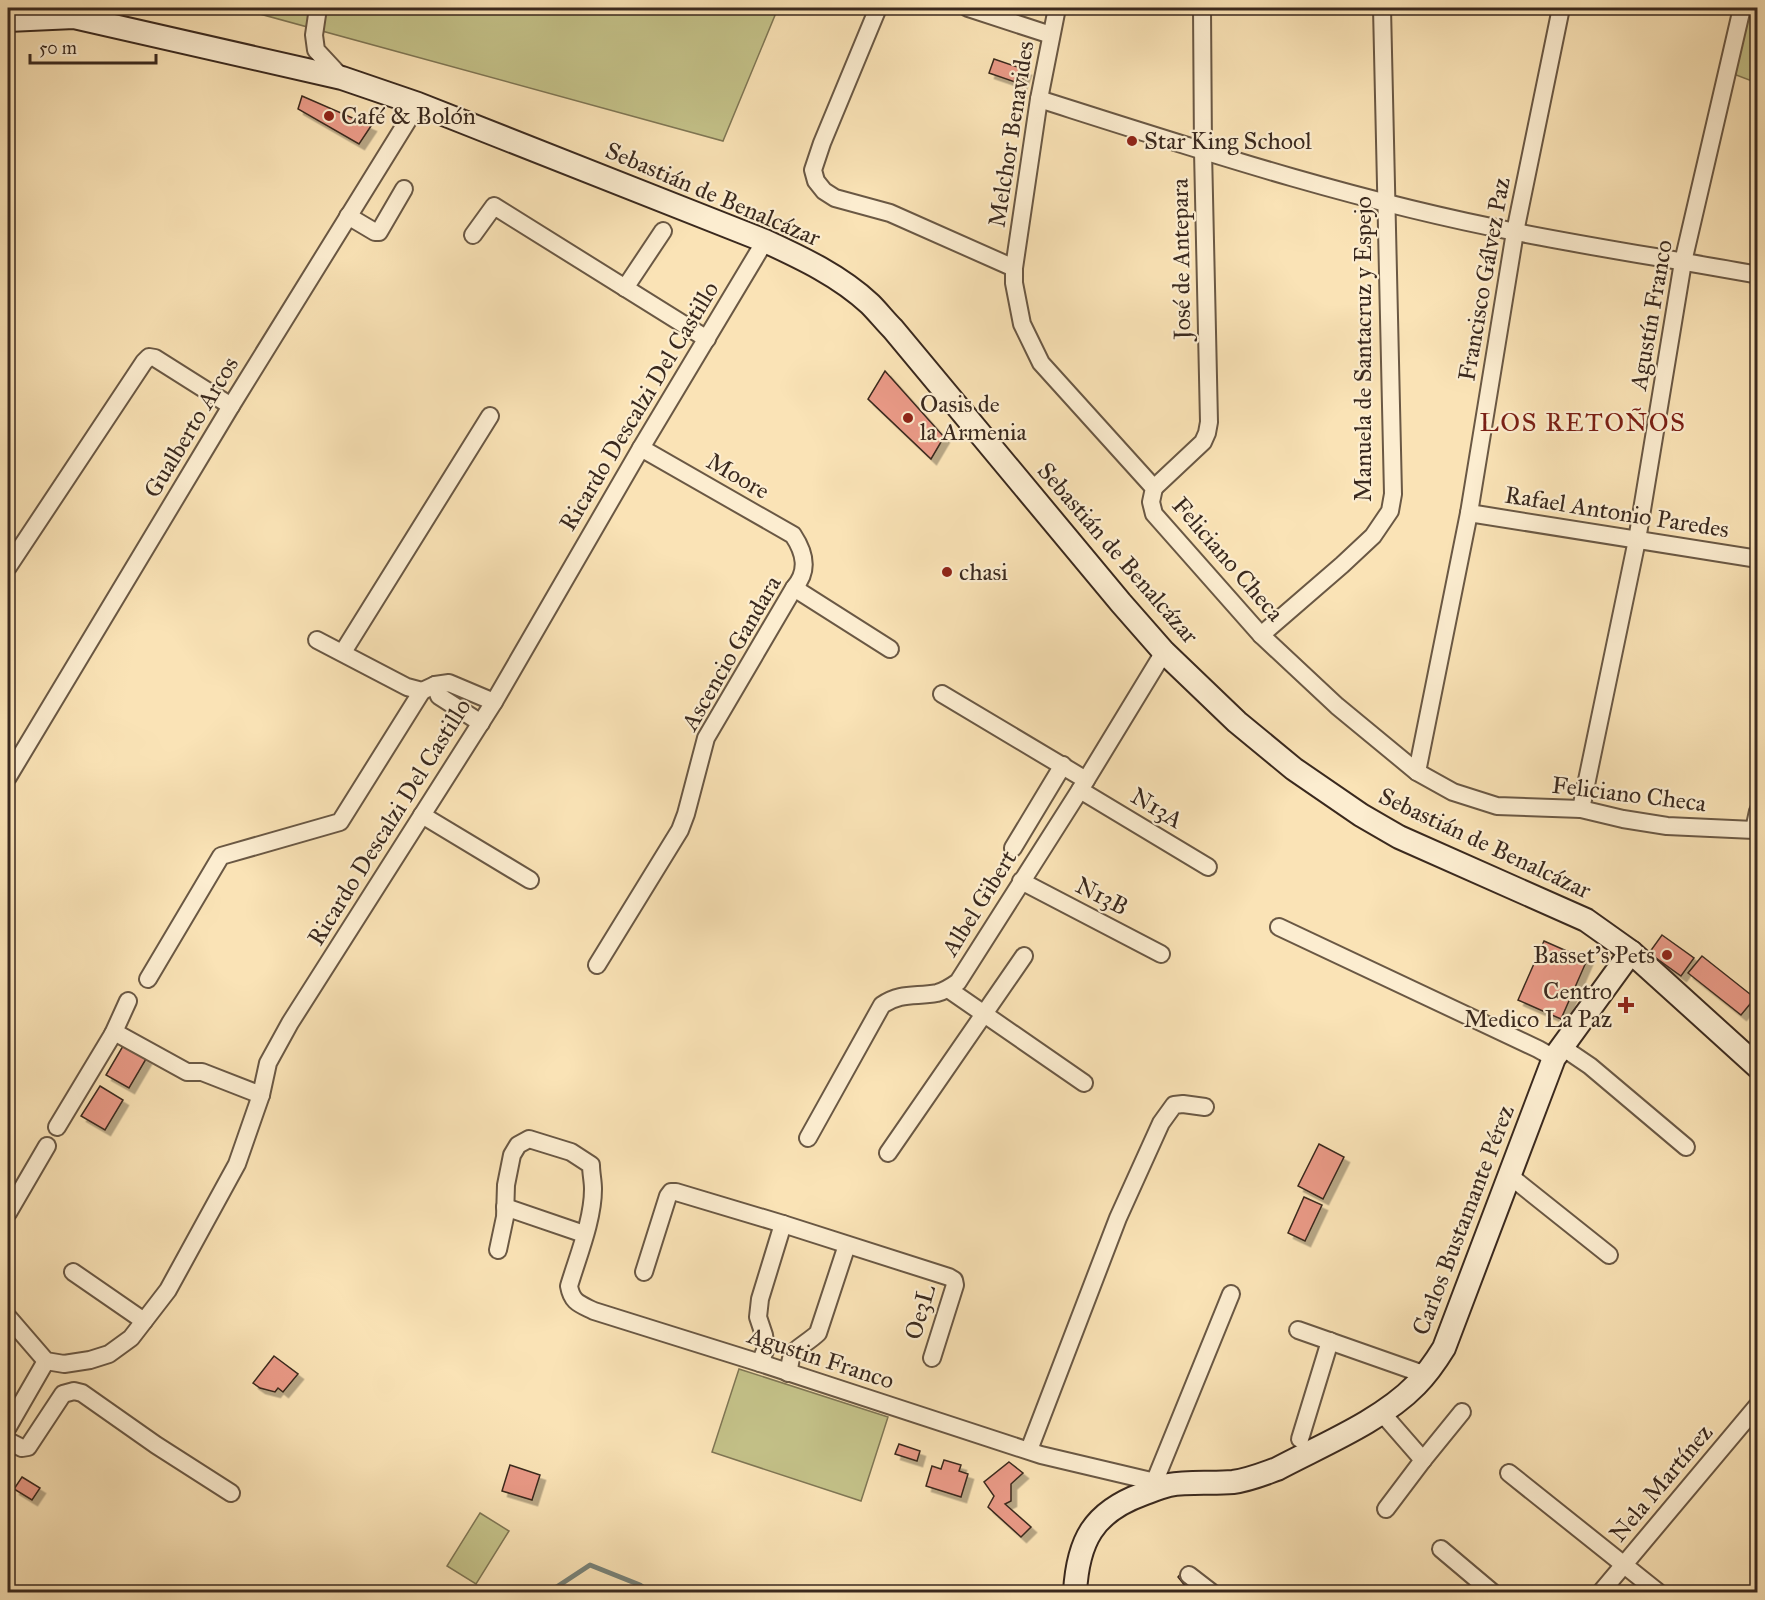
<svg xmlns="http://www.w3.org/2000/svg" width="1765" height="1600" font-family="'IM FELL Great Primer',serif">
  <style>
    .green { fill: #c4c289; stroke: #7f7654; stroke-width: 1.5 }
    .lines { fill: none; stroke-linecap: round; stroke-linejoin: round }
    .stream { stroke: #778279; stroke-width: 5 }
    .building { fill: #ea9a87; stroke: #3a291e; stroke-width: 1.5; filter: url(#shadow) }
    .street-casing { stroke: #6a5844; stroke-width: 20 }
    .secondary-casing { stroke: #3a291e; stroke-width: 26 }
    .street { stroke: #fcedd0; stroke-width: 16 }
    .secondary { stroke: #fcedd0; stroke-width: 22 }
    .poi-dot { fill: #8f2418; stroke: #fcedd0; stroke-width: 2 }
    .labels { text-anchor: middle; stroke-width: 4.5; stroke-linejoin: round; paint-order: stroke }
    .poi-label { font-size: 24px; fill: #3a291e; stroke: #fcedd0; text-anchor: start }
    .street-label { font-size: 24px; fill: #3a291e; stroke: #fcedd0 }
    .neighbourhood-label { font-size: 26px; letter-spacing: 1.5px; fill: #7a1f14; stroke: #fcedd0 }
  </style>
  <defs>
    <filter id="shadow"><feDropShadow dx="5.5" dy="5.5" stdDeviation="0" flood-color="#0004"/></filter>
  </defs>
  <rect width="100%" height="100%" fill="#fae3b6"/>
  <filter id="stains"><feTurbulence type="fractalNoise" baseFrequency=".00333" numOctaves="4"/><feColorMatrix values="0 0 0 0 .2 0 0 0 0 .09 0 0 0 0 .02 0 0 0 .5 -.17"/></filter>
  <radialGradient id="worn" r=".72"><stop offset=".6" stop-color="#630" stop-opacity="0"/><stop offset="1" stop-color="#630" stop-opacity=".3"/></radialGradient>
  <!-- green -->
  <g class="green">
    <polygon points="238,8 778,8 723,141"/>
    <polygon points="1753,8 1757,8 1757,83 1731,73 1743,23"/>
    <polygon points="739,1369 888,1417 861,1501 712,1452"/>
    <polygon points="480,1513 509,1531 476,1584 447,1566"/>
  </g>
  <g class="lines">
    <!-- stream -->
    <polyline class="stream" points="549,1592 590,1565 640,1585 650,1592"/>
  </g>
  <!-- building -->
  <g class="building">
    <polygon points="994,59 1026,70 1021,84 989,73"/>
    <polygon points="302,96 371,126 359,144 298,109"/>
    <polygon points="885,371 944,437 931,459 868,399"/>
    <polygon points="1662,935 1694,958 1681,976 1649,953"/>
    <polygon points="1544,941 1587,960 1561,1019 1518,1000"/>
    <polygon points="1702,956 1755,998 1741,1015 1688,973"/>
    <polygon points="123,1046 146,1059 129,1088 106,1075"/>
    <polygon points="100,1086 123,1100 105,1130 81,1116"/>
    <polygon points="1319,1144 1344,1157 1323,1199 1298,1186"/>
    <polygon points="1304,1197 1322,1205 1305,1241 1288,1233"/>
    <polygon points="274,1356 298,1374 283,1392 278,1388 275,1392 260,1388 253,1383"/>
    <polygon points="899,1444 920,1451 917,1461 895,1454"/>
    <polygon points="944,1460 961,1465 959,1471 968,1474 961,1497 926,1486 932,1466 941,1469"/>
    <polygon points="1009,1462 1023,1473 1011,1484 1011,1501 1005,1504 1031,1527 1021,1537 988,1507 994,1496 984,1482"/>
    <polygon points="510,1465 540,1475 532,1500 502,1491"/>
    <polygon points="22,1477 40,1488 32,1500 14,1489"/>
    <polygon points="1182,1572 1204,1592 1190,1592 1178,1577"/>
  </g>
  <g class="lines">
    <defs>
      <g id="street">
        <polyline points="318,8 314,35 316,50 342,78"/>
        <polyline points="878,8 822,143 813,170 816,181 824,191 835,198 890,213 1014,268"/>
        <polyline points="968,8 1051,35"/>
        <polyline points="1057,8 1039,99 1014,268 1014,283 1022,324 1041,363 1154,488 1151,502 1154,514 1261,635 1337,706 1417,772 1453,792 1497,806 1581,809 1623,819 1667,826 1754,830 1758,832"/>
        <path d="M1039,99C1196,149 1354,201 1516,232C1596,248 1677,260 1758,275"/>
        <polyline points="348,216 375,232 379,232 404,189"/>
        <polyline points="473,235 494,206 707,339"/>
        <polyline points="625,288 663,231"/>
        <polyline points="1154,488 1203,442 1207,433 1209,422 1203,151 1202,8"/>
        <polyline points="1469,513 1758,559"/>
        <polyline points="8,567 144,362 149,357 155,358 231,406"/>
        <polyline points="794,588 890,649"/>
        <polyline points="1261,635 1342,565 1373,536 1390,511 1393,494 1382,8"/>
        <polyline points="317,640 407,687 422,691 435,685 449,683 494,702"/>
        <polyline points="343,652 490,416"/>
        <polyline points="435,685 439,696 481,723"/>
        <polyline points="942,694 1086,780"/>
        <polyline points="1417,772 1469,513 1515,232 1561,8"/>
        <polyline points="8,777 231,406 418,104"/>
        <polyline points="1080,790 1208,867"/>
        <polyline points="1581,809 1637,540 1683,262 1742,8"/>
        <polyline points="422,815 530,880"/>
        <polyline points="1754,830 1758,811"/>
        <polyline points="1013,848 1063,765"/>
        <polyline points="1021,881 1161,954"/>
        <polyline points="1279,927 1538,1049 1554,1058"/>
        <path d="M597,965L680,830L686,814L706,738L794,588C809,571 805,553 793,535L641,448"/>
        <polyline points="148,979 221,856 340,822 422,691"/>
        <polyline points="948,989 1084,1083"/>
        <polyline points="113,1034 128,1001"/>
        <polyline points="1562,1047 1590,1066 1686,1147"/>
        <polyline points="57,1127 113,1034 118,1034 187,1072 202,1072 261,1095"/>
        <path d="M808,1138L882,1005C901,992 916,997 937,993C945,991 951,987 958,982L1080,790L1164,652"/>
        <polyline points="888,1153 1024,956"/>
        <polyline points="1510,1176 1609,1255"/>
        <polyline points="505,1207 584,1234"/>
        <polyline points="8,1213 47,1146"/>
        <path d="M498,1250L505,1217L506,1185L512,1155L518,1145L529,1139L571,1152L591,1165C591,1173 593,1181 593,1189C593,1220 578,1256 569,1286C572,1303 580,1304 594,1311L760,1363L1041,1455L1168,1485"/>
        <polyline points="73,1272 144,1321"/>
        <polyline points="644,1272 668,1196 671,1192 676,1192 783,1224 949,1277 954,1280 955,1285 932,1358"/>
        <polyline points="8,1317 46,1361 64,1364 90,1360 109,1354 131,1338 168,1290 237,1164 261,1095 268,1063 290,1023 494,702 641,448 765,241"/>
        <polyline points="1298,1330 1426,1375"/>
        <polyline points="760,1363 766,1348 764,1335 758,1317 760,1299 783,1224"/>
        <path d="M788,1373C790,1367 790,1358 793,1353C797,1348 811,1340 818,1333L847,1245"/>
        <polyline points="1382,1413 1423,1460"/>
        <polyline points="8,1427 46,1361"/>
        <polyline points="1300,1439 1330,1341"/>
        <polyline points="8,1441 22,1448 28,1447 63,1394 74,1391 82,1393 156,1445 231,1493"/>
        <polyline points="1029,1450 1118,1218 1161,1123 1174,1105 1183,1104 1205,1107"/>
        <polyline points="1509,1473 1658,1592"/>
        <polyline points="1154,1483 1231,1294"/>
        <polyline points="1386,1509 1423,1460 1462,1412"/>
        <polyline points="1441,1549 1492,1592"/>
        <polyline points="1189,1575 1211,1592"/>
        <polyline points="1601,1592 1758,1405"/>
      </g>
      <g id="secondary">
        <path d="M8,20L74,17L342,78L418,104L765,241C802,258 840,276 870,304C878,312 885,321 893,329L1121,603L1164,652L1237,722L1294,769L1361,815L1399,837L1586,920L1631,952L1758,1067"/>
        <path d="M1075,1592C1078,1541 1093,1512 1143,1494C1151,1491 1160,1487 1169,1485C1189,1481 1212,1484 1233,1482C1249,1480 1263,1474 1277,1469C1322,1445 1381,1421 1416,1385C1427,1374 1436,1361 1444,1348L1554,1058L1631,952"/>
      </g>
    </defs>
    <!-- street casing -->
    <use href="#street" class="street-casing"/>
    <!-- secondary casing -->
    <use href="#secondary" class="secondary-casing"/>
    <!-- street -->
    <use href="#street" class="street"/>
    <!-- secondary -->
    <use href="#secondary" class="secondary"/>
  </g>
  <!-- markers -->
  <g class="poi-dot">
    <circle cx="329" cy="116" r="6"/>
    <circle cx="1132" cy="141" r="6"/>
    <circle cx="908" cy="418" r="6"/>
    <circle cx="947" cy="572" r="6"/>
    <circle cx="1667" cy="955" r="6"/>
    <path d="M1623 996h6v6h6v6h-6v6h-6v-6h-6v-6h6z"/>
  </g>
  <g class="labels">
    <!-- poi labels -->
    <g class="poi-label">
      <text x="341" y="124">Café &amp; Bolón</text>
      <text x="1144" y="149">Star King School</text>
      <text x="920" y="412">Oasis de<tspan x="920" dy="28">la Armenia</tspan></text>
      <text x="959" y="580">chasi</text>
      <text x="1655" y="963" text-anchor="end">Basset's Pets</text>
      <text x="1612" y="999" text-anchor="end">Centro<tspan x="1612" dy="28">Medico La Paz</tspan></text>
    </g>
    <!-- street labels -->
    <g class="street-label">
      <text transform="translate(1011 134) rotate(-81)" y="8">Melchor Benavides</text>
      <text transform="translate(713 194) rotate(23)" y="8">Sebastián de Benalcázar</text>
      <text transform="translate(1181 259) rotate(-91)" y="8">José de Antepara</text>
      <text transform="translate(1484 279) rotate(-80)" y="8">Francisco Gálvez Paz</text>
      <text transform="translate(1651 315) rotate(-80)" y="8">Agustín Franco</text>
      <text transform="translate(1363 349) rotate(-90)" y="8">Manuela de Santacruz y Espejo</text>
      <text transform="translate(639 406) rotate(-59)" y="8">Ricardo Descalzi Del Castillo</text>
      <text transform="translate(191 427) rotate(-59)" y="8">Gualberto Arcos</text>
      <text transform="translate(738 476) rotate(30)" y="8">Moore</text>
      <text transform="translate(1617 512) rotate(9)" y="8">Rafael Antonio Paredes</text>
      <text transform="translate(1118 553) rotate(49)" y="8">Sebastián de Benalcázar</text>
      <text transform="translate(1228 559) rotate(49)" y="8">Feliciano Checa</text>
      <text transform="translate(731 653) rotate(-60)" y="8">Ascencio Gandara</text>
      <text transform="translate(1629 794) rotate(7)" y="8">Feliciano Checa</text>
      <text transform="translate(1157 808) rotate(31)" y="8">N13A</text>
      <text transform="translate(389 822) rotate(-58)" y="8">Ricardo Descalzi Del Castillo</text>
      <text transform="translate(1485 843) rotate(25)" y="8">Sebastián de Benalcázar</text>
      <text transform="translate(1102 896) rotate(27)" y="8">N13B</text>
      <text transform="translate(979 903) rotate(-58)" y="8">Albel Gibert</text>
      <text transform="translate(1463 1220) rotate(-69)" y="8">Carlos Bustamante Pérez</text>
      <text transform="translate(920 1312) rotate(-74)" y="8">Oe3L</text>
      <text transform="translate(821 1358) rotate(18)" y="8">Agustin Franco</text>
      <text transform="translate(1661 1483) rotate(-50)" y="8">Nela Martínez</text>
    </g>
    <!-- neighbourhood labels -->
    <g class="neighbourhood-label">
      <text x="1583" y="431">LOS RETOÑOS</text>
    </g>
  </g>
  <!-- margin -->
  <rect width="1765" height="1600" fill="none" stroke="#fae3b6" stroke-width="30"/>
  <rect x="9" y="9" width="1747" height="1582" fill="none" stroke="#3a291e" stroke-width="3"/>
  <rect x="15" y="15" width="1735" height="1570" fill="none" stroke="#3a291e" stroke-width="1.5"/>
  <!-- scale -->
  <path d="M30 54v9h126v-9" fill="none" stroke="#3a291e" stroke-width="3"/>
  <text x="39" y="54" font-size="18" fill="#3a291e" stroke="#fcedd0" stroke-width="4.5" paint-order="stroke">50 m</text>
  <rect width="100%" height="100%" filter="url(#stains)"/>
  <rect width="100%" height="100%" fill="url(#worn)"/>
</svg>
